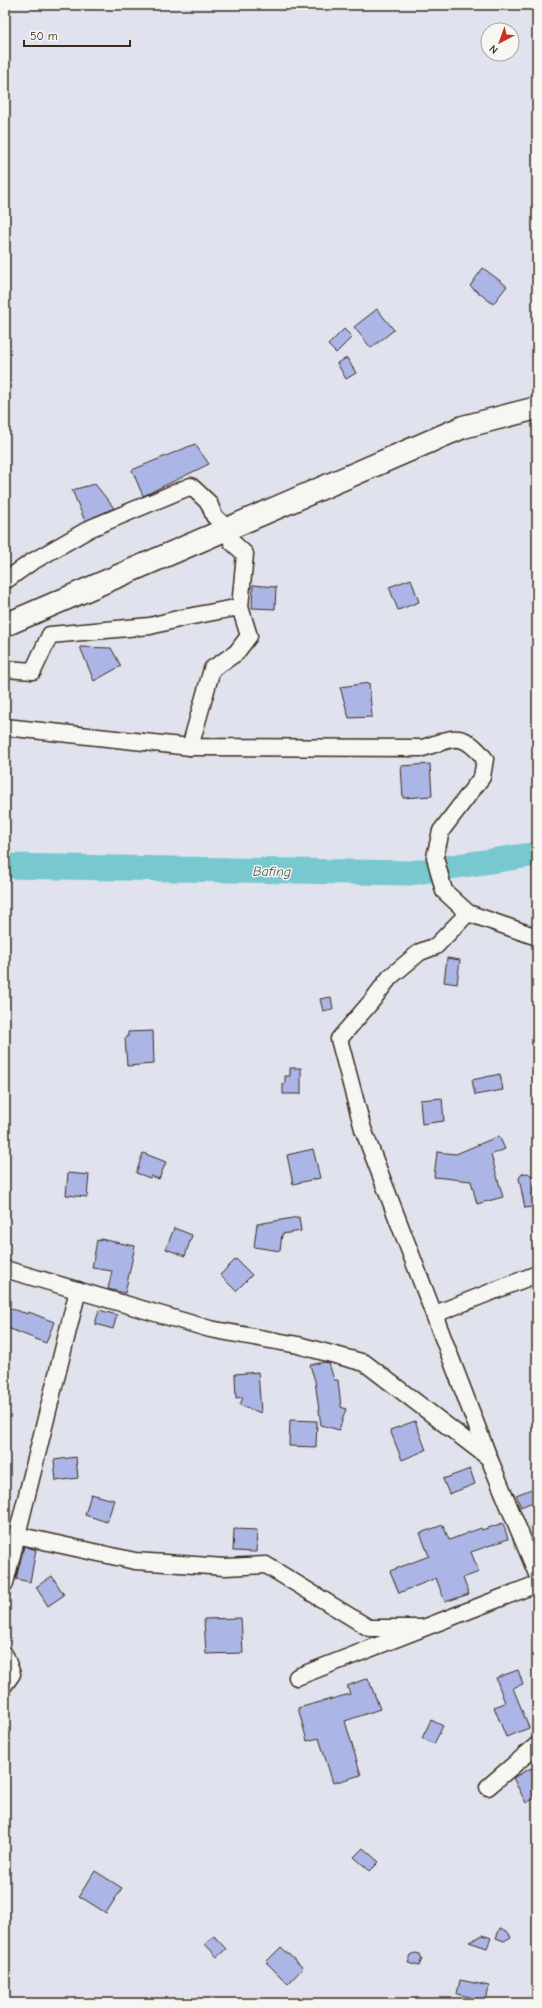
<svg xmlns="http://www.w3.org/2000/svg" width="542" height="2008" font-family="'Comic Neue',sans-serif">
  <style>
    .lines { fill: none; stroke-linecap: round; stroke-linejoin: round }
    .river { stroke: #77c8cf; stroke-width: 25 }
    .building { fill: #abb6e6; stroke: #3b2a1e }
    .minor-casing { stroke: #3b2a1e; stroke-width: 19 }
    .secondary-casing { stroke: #3b2a1e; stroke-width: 25 }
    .minor { stroke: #f6f6f2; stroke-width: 16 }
    .secondary { stroke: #f6f6f2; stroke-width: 22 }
    .labels { text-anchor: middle; stroke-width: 3; stroke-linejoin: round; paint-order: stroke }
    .water-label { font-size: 14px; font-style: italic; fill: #4d5953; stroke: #f6f6f2 }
  </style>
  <rect width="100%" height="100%" fill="#e0e3ee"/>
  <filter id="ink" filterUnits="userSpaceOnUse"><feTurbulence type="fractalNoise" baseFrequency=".025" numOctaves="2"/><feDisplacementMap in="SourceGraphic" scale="8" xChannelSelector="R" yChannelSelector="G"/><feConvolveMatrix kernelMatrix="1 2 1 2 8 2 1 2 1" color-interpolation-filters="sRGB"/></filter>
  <g filter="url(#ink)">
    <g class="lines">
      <!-- river -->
      <polyline class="river" points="5,866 410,873 537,854"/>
    </g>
    <!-- building -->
    <g class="building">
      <polygon points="483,268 507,286 493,304 470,286"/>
      <polygon points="377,309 394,330 371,348 354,327"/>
      <polygon points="344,329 352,337 336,353 328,345"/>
      <polygon points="347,358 356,373 346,379 337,363"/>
      <polygon points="195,444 209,464 143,496 132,470"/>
      <polygon points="95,484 114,508 85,521 72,490"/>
      <polygon points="411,579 419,602 398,610 389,587"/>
      <polygon points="253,585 276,587 275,609 252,608"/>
      <polygon points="80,647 111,648 121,666 94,681"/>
      <polygon points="369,683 372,717 349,718 340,687"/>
      <polygon points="430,764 432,796 403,798 401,766"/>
      <polygon points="447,958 460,960 457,984 444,982"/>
      <polygon points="331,997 333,1009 323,1011 320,999"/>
      <polygon points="153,1031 154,1064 127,1066 125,1038 128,1037 128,1032"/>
      <polygon points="290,1068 301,1068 301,1094 283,1094 283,1084 285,1083 285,1076 290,1076"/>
      <polygon points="500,1074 503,1090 475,1095 472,1080"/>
      <polygon points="442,1098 444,1121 422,1124 420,1100"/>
      <polygon points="499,1136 505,1149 491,1155 503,1197 477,1204 471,1181 434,1177 437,1152 456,1154"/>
      <polygon points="313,1149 320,1178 293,1184 287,1155"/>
      <polygon points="143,1153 166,1162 159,1179 151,1176 150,1178 136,1173"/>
      <polygon points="68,1173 89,1175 87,1197 66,1195"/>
      <polygon points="528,1173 532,1176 534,1191 536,1190 537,1206 525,1208 519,1178 522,1174"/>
      <polygon points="299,1217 301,1231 282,1234 280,1251 254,1247 257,1224"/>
      <polygon points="174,1228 192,1235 185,1256 166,1249"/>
      <polygon points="100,1239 135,1246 125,1293 108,1289 112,1271 92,1268 97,1240 100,1241"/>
      <polygon points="236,1259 252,1275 236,1291 220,1275"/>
      <polygon points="5,1307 28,1314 29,1312 54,1322 46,1343 5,1327"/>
      <polygon points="99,1310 117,1315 113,1329 95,1324"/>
      <polygon points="324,1362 329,1363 334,1380 338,1380 341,1407 346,1409 339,1430 321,1425 315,1381 310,1365"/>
      <polygon points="258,1372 261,1413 240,1405 243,1397 236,1398 235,1374"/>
      <polygon points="290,1420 317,1421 316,1447 289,1446"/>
      <polygon points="415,1421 426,1450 402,1460 390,1430"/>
      <polygon points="76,1457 78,1478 56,1481 54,1460"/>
      <polygon points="470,1469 475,1484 449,1494 443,1479"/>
      <polygon points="537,1487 537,1500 521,1507 516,1495"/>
      <polygon points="91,1494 114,1500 107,1522 85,1515"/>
      <polygon points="503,1523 508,1539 471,1552 479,1572 463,1578 469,1594 445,1602 436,1578 399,1593 390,1571 429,1556 420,1533 443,1525 449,1540 481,1528 482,1530"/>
      <polygon points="234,1529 257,1530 256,1552 233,1551"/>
      <polygon points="24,1546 36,1550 30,1582 16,1579"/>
      <polygon points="52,1576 64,1595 48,1606 36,1587"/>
      <polygon points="241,1618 243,1653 206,1654 204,1619"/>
      <polygon points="518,1670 523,1684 513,1688 529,1728 506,1737 494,1707 505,1703 496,1678"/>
      <polygon points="368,1678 380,1709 345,1721 361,1775 333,1783 319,1738 307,1741 298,1708 350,1694 347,1686"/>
      <polygon points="431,1720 443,1726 434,1744 422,1738"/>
      <polygon points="531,1768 537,1779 537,1797 526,1803 513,1778"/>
      <polygon points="363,1848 379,1862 370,1871 354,1857"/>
      <polygon points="95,1871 122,1888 106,1913 79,1896"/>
      <polygon points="500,1928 507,1931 511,1937 504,1941 496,1938"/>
      <polygon points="483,1935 491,1938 487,1948 469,1942"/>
      <polygon points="214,1936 226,1949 217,1957 205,1944"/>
      <polygon points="281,1947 303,1968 288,1984 266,1962"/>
      <polygon points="415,1953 420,1954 422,1959 419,1966 408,1963 411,1955"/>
      <polygon points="460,1980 489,1986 486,2001 457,1994"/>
    </g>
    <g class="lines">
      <defs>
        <g id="minor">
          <polyline points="5,581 30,563 91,528 191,486 209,503 214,516 228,529 232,542 245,554 240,607"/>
          <polyline points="5,669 33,671 50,635 150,626 182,618 240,607 249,636 236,653 212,669 190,747"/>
          <path d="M5,727L190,747L423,748C455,737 462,731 485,759L482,777L441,831L435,857L444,891L468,913L537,937"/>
          <polyline points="468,913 436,946 420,952 390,977 371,1002 339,1039 363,1129 489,1458 537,1574"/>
          <polyline points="5,1269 210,1329 298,1345 365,1363 489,1458"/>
          <polyline points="435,1314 537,1274"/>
          <polyline points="5,1540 16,1535 135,1561 225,1567 266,1565 369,1628 422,1628"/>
          <polyline points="5,1583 78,1290"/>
          <polyline points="5,1655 12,1674 5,1684"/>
          <polyline points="297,1677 537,1584"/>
          <polyline points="488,1787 537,1745"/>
        </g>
        <polyline id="secondary" points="5,625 463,427 537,408"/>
      </defs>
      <!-- minor casing -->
      <use href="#minor" class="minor-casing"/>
      <!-- secondary casing -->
      <use href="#secondary" class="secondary-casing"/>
      <!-- minor -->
      <use href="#minor" class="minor"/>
      <!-- secondary -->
      <use href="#secondary" class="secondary"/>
    </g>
  </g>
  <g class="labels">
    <!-- water labels -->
    <g class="water-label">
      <text transform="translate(272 871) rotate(1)" y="5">Bafing</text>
    </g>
  </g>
  <!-- margin -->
  <rect width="542" height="2008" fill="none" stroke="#f6f6f2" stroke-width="20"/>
  <rect x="10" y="10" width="522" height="1988" fill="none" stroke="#3b2a1e" stroke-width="1.5" filter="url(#ink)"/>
  <!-- north arrow -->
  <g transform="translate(500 42) rotate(221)"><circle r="19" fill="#f6f6f2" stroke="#aba49d"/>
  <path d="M0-3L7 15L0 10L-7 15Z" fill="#c8321e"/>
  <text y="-6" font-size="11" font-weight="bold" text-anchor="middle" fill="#3b2a1e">N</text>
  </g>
  <!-- scale -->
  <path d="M24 40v6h106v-6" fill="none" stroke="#3b2a1e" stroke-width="2"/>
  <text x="30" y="40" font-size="12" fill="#3b2a1e" stroke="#f6f6f2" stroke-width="3" paint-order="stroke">50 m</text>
</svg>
